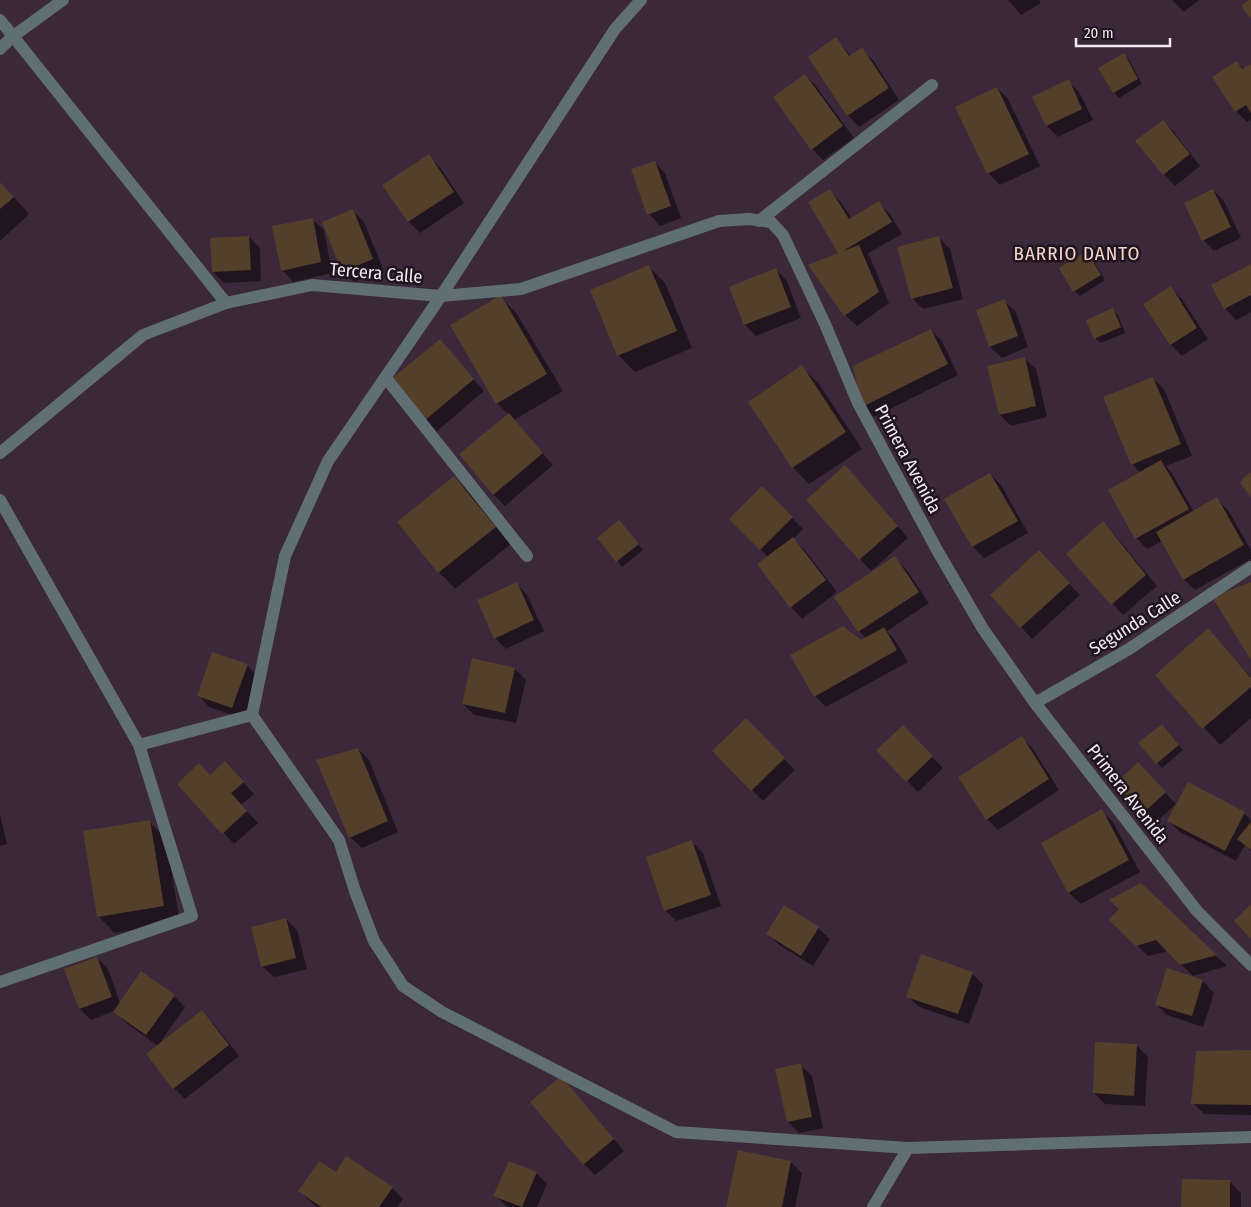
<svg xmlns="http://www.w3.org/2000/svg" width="1251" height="1207" font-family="'Fira Sans Condensed',sans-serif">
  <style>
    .shadow { fill: #0007 }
    .building { fill: #543f2b }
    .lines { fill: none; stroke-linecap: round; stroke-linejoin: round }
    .lane { stroke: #606f73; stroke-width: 12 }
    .street { stroke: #606f73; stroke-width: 12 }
    .labels { text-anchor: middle; stroke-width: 5; stroke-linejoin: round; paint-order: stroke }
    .street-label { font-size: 18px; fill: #f6e8f4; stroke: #1e151d }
    .neighbourhood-label { font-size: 19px; letter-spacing: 1px; fill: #f8d6cf; stroke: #1e151d }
  </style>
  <rect width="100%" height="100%" fill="#3c283b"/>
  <!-- shadow -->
  <g class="shadow">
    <polygon points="1008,0 1039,0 1041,3 1021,15"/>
    <polygon points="1172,0 1199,0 1184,12"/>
    <polygon points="836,39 851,56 861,49 873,60 899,100 859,127 848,115 809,57"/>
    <polygon points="1123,54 1129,60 1142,84 1119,98 1114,92"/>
    <polygon points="1237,62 1244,70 1251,65 1251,120 1247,122 1236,111"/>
    <polygon points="805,75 816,86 854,138 823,160 812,149"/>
    <polygon points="1068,81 1079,92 1093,120 1058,137 1047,126"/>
    <polygon points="997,88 1008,99 1040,166 1000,185 988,173 957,107"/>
    <polygon points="1163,121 1174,132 1200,166 1175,186 1164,174"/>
    <polygon points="428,155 440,167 464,203 420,233 409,222 384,186"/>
    <polygon points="654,162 665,173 681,218 660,226 649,214"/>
    <polygon points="0,182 29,214 0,241"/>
    <polygon points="1213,190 1224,201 1241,238 1214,251 1203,240"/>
    <polygon points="830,191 841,202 852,219 878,203 890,214 902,234 867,254 870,257 889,303 857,326 845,315 810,266 840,254"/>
    <polygon points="353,211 364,222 384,271 354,282 343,271"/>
    <polygon points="312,219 324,230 332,273 293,282 282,270"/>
    <polygon points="249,237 260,248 261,281 224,283 213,272"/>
    <polygon points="939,238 950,249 963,299 923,309 912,298"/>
    <polygon points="1086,253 1092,258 1105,280 1080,296 1074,291"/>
    <polygon points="1251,265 1251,312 1236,320 1225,308 1213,285"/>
    <polygon points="649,267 665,283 692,348 635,372 618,355"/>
    <polygon points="776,270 787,281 801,318 756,336 745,325 730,288"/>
    <polygon points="1170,288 1182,299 1208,339 1182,356 1171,345 1145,305"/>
    <polygon points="501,297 517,314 563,391 514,420 553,465 505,506 493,494 509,415 497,403"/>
    <polygon points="1004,301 1016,312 1028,347 1002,358 990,347 977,311"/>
    <polygon points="1113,310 1118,315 1125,333 1100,343 1095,338"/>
    <polygon points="931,330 942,341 958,375 874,417 863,406"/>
    <polygon points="440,341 484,391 436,432 424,420"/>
    <polygon points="1024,358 1036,369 1047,417 1011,426 1000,415"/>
    <polygon points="802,367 819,384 862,449 809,484 793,467"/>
    <polygon points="1153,378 1164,389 1192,456 1166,466 1172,473 1194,512 1217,499 1228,510 1251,550 1251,559 1195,590 1184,579 1162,541 1147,549 1136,538 1141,473 1132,464"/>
    <polygon points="990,474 1001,485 1028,533 984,558 973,547"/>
    <polygon points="454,477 471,494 511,544 455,589 439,572"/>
    <polygon points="856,478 908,538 871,571 807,500"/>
    <polygon points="762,488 803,529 793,539 804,549 837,592 802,619 791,607 759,565 768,557 731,519"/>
    <polygon points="1103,523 1114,534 1157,586 1123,615 1068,555"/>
    <polygon points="624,527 643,550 622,567 598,538"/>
    <polygon points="895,558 906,569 929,603 887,631 895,640 908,662 826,707 815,696 861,641 866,638 859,631"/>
    <polygon points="1050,563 1080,595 1032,639 991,595"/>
    <polygon points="516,583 527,595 544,631 506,649 495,638"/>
    <polygon points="1208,630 1251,677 1251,718 1220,745 1157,675"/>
    <polygon points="247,665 258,676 244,719 209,707 198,695"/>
    <polygon points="515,669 526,680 516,723 474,715 463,704"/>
    <polygon points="746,720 795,770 763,801 714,751"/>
    <polygon points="1167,730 1183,750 1162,768 1157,763"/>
    <polygon points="914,738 943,768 918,792 878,750"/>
    <polygon points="1022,738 1033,749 1059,790 998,830 987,819"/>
    <polygon points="358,749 369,760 398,832 362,848 350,837"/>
    <polygon points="236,774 254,794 241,805 258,823 234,844 179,784 210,776"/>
    <polygon points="1149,775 1176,804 1154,824 1143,813"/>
    <polygon points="1101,811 1113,822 1140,872 1081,904 1069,893 1043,843"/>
    <polygon points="1244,813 1251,820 1251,851 1245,845 1236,861 1180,832 1169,821"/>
    <polygon points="0,814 7,844 0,846"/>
    <polygon points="149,822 166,838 180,923 115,933 99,917"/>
    <polygon points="692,842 703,853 721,906 676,921 665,910"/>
    <polygon points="1140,884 1216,956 1227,966 1193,976 1168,951 1148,956 1111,920"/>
    <polygon points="784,907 818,928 830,939 813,966 779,945 768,934"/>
    <polygon points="286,919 297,930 307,969 274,977 262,966"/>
    <polygon points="97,958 108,969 120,1003 174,996 185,1007 159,1044 202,1012 213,1023 239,1056 185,1099 174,1088 158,1046 126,1023 114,1011 91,1020 80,1009 66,970"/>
    <polygon points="1168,970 1203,981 1214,993 1203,1027 1167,1015 1156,1004"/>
    <polygon points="972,973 983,985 969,1024 919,1007 908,996"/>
    <polygon points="1137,1046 1148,1057 1145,1106 1105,1104 1094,1093"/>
    <polygon points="1251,1052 1251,1115 1204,1114 1193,1103"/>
    <polygon points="800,1065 812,1076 823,1128 799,1133 788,1122"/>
    <polygon points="561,1078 624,1151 595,1175 584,1164"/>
    <polygon points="791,1162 802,1173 795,1207 727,1207"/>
    <polygon points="536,1173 547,1184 537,1207 507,1207 495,1195"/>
    <polygon points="336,1174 392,1188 403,1199 397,1207 317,1207 299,1191"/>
    <polygon points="1230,1182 1241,1193 1241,1207 1183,1207"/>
  </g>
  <!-- building -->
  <g class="building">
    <polygon points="1249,0 1251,0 1251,19 1241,6"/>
    <polygon points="836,37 849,56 862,47 889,88 847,116 808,57"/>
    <polygon points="1124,53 1138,79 1113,93 1098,68"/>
    <polygon points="1237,61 1242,69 1251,64 1251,113 1246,105 1235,112 1212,77"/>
    <polygon points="805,74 843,126 811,150 773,97"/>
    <polygon points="1069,79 1082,109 1046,126 1032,97"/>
    <polygon points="997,87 1029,154 987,174 955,107"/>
    <polygon points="1163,120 1190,154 1163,175 1135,141"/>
    <polygon points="429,154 454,192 408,222 382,185"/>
    <polygon points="655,161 671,206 647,215 631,169"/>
    <polygon points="0,182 14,197 0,209"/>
    <polygon points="830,189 849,219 879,201 892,222 843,251 859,245 879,292 844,316 808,265 838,253 808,202"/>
    <polygon points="1213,189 1231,227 1202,241 1184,203"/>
    <polygon points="353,209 373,259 342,272 322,222"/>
    <polygon points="313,218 321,262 281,271 272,226"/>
    <polygon points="249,236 251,270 212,272 210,238"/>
    <polygon points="939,236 953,288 911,299 897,247"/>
    <polygon points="1087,251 1101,275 1073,292 1059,268"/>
    <polygon points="1251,264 1251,295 1224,309 1211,285"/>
    <polygon points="649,265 677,331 617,356 590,290"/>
    <polygon points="776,268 791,307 744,325 729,287"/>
    <polygon points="1171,286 1197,328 1170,345 1143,304"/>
    <polygon points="501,295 547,374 496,404 450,325"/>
    <polygon points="1005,299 1018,336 989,347 976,310"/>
    <polygon points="1113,308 1121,327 1094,339 1086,320"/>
    <polygon points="931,329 948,364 862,407 853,366"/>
    <polygon points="440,339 474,379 424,421 390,380"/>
    <polygon points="1025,357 1036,406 999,415 987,366"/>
    <polygon points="802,365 846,432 792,468 748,402"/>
    <polygon points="1153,377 1181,444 1131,465 1103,397"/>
    <polygon points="509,413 543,453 493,495 459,454"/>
    <polygon points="1161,460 1189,509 1135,539 1108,490"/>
    <polygon points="845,465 898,526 859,560 806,500"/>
    <polygon points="1251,472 1251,497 1240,483 1243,480 1242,479"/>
    <polygon points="990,473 1018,521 972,547 944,499"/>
    <polygon points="454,476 496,527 438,573 397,522"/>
    <polygon points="762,486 793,517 760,550 729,519"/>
    <polygon points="1217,497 1244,545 1183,580 1156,532"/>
    <polygon points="619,520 639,544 616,562 597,538"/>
    <polygon points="1103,521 1146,575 1111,605 1066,554"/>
    <polygon points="793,537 826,580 790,608 757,564"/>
    <polygon points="1039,550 1070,583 1020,628 990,595"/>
    <polygon points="895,556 919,592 858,632 834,597"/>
    <polygon points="517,582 534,620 494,639 477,600"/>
    <polygon points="1251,582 1251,660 1212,597"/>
    <polygon points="843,626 861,640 884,627 897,650 814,697 790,655"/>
    <polygon points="1208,628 1251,678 1251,687 1202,729 1155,675"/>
    <polygon points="212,652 248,664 232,708 197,696"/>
    <polygon points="472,658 515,668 505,713 462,704"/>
    <polygon points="746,718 785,758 751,791 712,751"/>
    <polygon points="1162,724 1179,745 1156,764 1138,743"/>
    <polygon points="903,725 933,756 906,782 876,750"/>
    <polygon points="1022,736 1049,779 986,820 958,777"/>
    <polygon points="358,748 388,821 349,838 316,760"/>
    <polygon points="225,761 244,782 231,793 247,811 222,834 177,784 199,763 210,775"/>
    <polygon points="1138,762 1166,792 1142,814 1115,784"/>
    <polygon points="1188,782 1245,812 1225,851 1167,821"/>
    <polygon points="1102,809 1129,860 1068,893 1041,843"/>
    <polygon points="150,820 164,906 97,917 83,831"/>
    <polygon points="1251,822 1251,850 1237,839"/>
    <polygon points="692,840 711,895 664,911 646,857"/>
    <polygon points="1141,883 1217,955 1180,965 1156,940 1136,946 1109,920 1119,909 1109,900"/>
    <polygon points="1251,904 1251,939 1234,921"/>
    <polygon points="784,905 819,927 801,956 766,934"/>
    <polygon points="286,918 296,958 261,967 251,927"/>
    <polygon points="921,954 973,972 958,1014 906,997"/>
    <polygon points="97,957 112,997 79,1009 64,969"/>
    <polygon points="1167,968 1203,980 1192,1016 1155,1005"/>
    <polygon points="141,971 175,995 146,1035 113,1012"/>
    <polygon points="202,1010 229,1045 173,1089 146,1054"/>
    <polygon points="1095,1042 1137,1044 1134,1096 1093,1093"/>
    <polygon points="1251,1050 1251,1105 1191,1104 1196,1051"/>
    <polygon points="801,1063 812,1117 787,1122 775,1069"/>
    <polygon points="561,1076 614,1139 583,1165 530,1102"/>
    <polygon points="738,1150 791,1161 782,1207 726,1207"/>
    <polygon points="346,1156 393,1187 379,1207 321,1207 298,1191 319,1161 336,1172"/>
    <polygon points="509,1161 537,1172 522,1207 493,1196"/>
    <polygon points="1182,1179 1230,1180 1230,1207 1181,1207"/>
  </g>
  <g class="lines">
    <!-- lane -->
    <g class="lane">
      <polyline points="12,37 63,0"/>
      <polyline points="386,378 527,556"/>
      <polyline points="0,982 192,916 139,745"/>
    </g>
    <!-- street -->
    <g class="street">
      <polyline points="0,20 226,303"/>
      <polyline points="0,49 12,37"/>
      <polyline points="759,221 932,85"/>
      <polyline points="0,453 143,335 226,303 312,285 441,296 615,29 641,0"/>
      <polyline points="0,500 139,745 252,715"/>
      <polyline points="1035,703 1129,649 1251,567"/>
      <polyline points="1251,965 1197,911 1035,703 983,629 937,550 858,403 825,324 783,235 771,222 749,219 719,221 521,289 441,296 328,461 285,556 252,715 339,840 355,891 374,941 403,986 442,1012 676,1132 908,1148 1251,1137"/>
      <polyline points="873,1207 908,1148"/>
    </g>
  </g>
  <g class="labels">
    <!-- street labels -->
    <g class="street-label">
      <text transform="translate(376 273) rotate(5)" y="6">Tercera Calle</text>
      <text transform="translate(908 459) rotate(62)" y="6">Primera Avenida</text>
      <text transform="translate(1135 623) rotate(-32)" y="6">Segunda Calle</text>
      <text transform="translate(1128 794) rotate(52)" y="6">Primera Avenida</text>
    </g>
    <!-- neighbourhood labels -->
    <g class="neighbourhood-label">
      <text x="1077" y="260">BARRIO DANTO</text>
    </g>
  </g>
  <!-- scale -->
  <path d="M1076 38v8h94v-8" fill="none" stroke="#f6e8f4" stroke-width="2.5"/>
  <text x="1084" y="38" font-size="15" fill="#f6e8f4" stroke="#1e151d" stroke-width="4" paint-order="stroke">20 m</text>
</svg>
